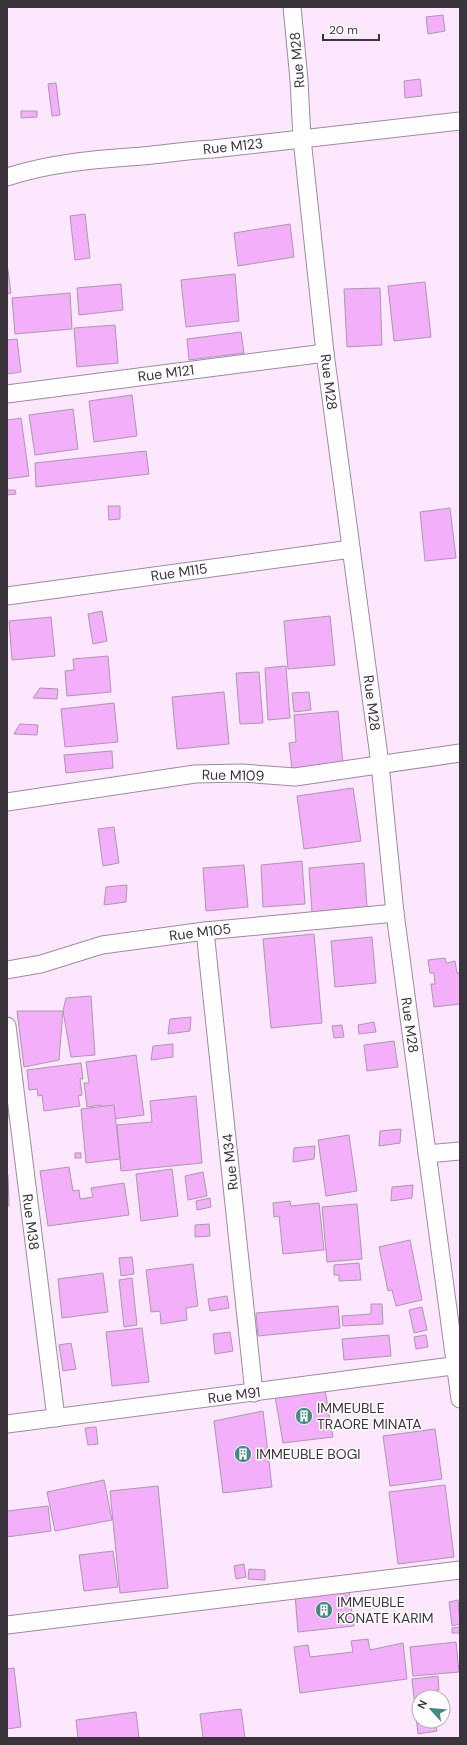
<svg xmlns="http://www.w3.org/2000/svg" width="467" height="1745" font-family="'DM Sans',sans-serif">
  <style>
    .building { fill: #f3aff9; stroke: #ac97ae }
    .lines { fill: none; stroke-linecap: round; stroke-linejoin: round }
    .minor-casing { stroke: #9e8aa0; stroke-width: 19 }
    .minor { stroke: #fff; stroke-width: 17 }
    .labels { text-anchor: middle; stroke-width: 3; stroke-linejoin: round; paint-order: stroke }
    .street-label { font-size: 14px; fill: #3c343d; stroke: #fff }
    .poi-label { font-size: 14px; fill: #3c343d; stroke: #fff; text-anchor: start }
  </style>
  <rect width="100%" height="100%" fill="#fde7ff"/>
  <!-- building -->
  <g class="building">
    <polygon points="443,15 445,31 428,34 426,17"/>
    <polygon points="420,79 422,96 405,98 404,81"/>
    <polygon points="56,83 60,115 52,116 48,84"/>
    <polygon points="21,111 37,111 37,117 21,118"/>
    <polygon points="85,214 90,258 75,260 70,216"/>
    <polygon points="290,224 294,257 238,266 234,233"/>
    <polygon points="7,263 11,293 7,294"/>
    <polygon points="235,274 239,321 186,327 181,280"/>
    <polygon points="425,282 431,337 394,341 388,286"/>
    <polygon points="121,284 123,310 79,315 77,288"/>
    <polygon points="380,288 382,345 347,347 344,289"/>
    <polygon points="70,293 72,329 15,334 12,298"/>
    <polygon points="115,325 118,363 77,367 74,328"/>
    <polygon points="241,332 244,353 189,360 187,339"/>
    <polygon points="17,339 21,372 7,374 7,340"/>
    <polygon points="132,395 137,436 94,442 89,401"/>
    <polygon points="73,409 78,449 35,455 29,415"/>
    <polygon points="21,418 29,476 7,479 7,420"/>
    <polygon points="146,451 149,474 36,487 35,463"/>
    <polygon points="7,490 15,490 16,494 7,495"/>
    <polygon points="108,506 120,506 120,519 109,520"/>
    <polygon points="450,508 456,558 425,561 420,512"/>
    <polygon points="102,611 107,641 93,644 88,614"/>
    <polygon points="330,616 335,665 288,669 284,621"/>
    <polygon points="51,617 55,656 12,660 9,621"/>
    <polygon points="108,656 111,692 67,696 65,671 74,670 73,659"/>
    <polygon points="286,666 290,718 268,720 265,668"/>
    <polygon points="259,672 263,723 240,724 236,673"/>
    <polygon points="40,688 58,689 57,699 33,698"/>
    <polygon points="224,692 229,744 177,749 172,697"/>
    <polygon points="309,692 311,710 294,712 292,693"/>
    <polygon points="114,703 118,742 65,747 61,709"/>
    <polygon points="338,711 343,764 292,769 289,743 296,742 294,715"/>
    <polygon points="20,724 38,725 37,735 14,734"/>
    <polygon points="112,751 113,768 66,773 64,755"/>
    <polygon points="353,788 361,841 304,849 297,796"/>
    <polygon points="114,827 119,863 103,866 98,829"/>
    <polygon points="302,861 305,904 263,907 261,865"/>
    <polygon points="364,863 367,907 312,912 309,868"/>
    <polygon points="244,865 248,907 206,911 203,868"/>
    <polygon points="127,885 126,902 104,905 106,887"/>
    <polygon points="314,934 322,1023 271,1028 263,939"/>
    <polygon points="372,937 376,983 335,987 331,941"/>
    <polygon points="445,958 446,963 455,961 457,973 460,973 460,1004 434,1007 431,984 435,984 434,973 430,973 428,960"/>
    <polygon points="91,996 95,1055 71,1057 63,1011 66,998"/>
    <polygon points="17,1011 63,1011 59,1060 24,1067"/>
    <polygon points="191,1017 190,1031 168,1034 170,1019"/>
    <polygon points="374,1022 376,1032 359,1034 358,1025"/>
    <polygon points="342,1025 344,1037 334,1038 332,1026"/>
    <polygon points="394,1041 398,1067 367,1071 364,1045"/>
    <polygon points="173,1044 173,1057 151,1060 153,1046"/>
    <polygon points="136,1055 144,1115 105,1120 104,1114 102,1114 101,1105 87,1107 84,1083 89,1083 86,1062"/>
    <polygon points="81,1063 83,1079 80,1079 82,1095 78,1096 80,1106 44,1111 42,1095 38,1096 37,1089 29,1090 27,1070"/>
    <polygon points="196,1096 202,1163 121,1171 117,1125 152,1122 150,1101"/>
    <polygon points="114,1105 120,1159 86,1163 81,1109"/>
    <polygon points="10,1106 12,1116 7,1117 7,1107"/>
    <polygon points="401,1129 400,1143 379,1146 380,1131"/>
    <polygon points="349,1135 357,1191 326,1196 318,1140"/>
    <polygon points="315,1146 314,1159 293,1162 294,1148"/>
    <rect x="75" y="1153" width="6" height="5"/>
    <polygon points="69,1167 73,1191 79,1190 80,1199 93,1197 91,1188 124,1183 129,1215 48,1226 40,1171"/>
    <polygon points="172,1169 178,1216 141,1221 136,1174"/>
    <polygon points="203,1172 207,1196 188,1200 185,1176"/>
    <polygon points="7,1175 8,1175 9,1206 7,1206"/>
    <polygon points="413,1185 412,1198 391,1201 392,1187"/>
    <polygon points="210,1198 211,1207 197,1210 196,1201"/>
    <polygon points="290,1201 291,1206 319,1203 324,1250 283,1254 279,1216 274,1217 273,1203"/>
    <polygon points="357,1204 362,1259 327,1262 322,1207"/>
    <polygon points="209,1224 210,1236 195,1237 195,1225"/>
    <polygon points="410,1240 422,1300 396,1306 392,1290 388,1291 379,1247"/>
    <polygon points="132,1257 134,1274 121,1276 119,1258"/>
    <polygon points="359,1263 361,1280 339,1281 339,1275 334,1275 334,1265"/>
    <polygon points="193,1264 198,1306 186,1308 187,1320 161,1324 160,1311 151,1312 146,1270"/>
    <polygon points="103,1273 108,1312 62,1318 58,1279"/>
    <polygon points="132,1278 137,1325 124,1327 119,1280"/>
    <polygon points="227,1296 229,1308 210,1311 208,1299"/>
    <polygon points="371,1304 382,1304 383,1324 343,1326 342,1316 371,1314"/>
    <polygon points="338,1306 340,1328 258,1336 256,1313"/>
    <polygon points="422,1307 427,1330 414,1333 409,1310"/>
    <polygon points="142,1328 149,1382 112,1386 106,1332"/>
    <polygon points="230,1332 233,1351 215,1354 213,1334"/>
    <polygon points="389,1335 391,1356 344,1360 342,1339"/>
    <polygon points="426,1335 428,1347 416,1349 414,1337"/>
    <polygon points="71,1343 76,1369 63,1371 59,1345"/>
    <polygon points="325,1390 333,1437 283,1443 275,1396"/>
    <polygon points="263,1411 272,1487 223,1493 214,1421"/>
    <polygon points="96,1427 98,1444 88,1445 85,1428"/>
    <polygon points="435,1429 442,1479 390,1486 383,1436"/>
    <polygon points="104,1480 112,1520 55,1531 47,1492"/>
    <polygon points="445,1485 454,1557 398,1564 389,1492"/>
    <polygon points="158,1486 168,1588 120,1593 110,1491"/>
    <polygon points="48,1506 51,1531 7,1537 7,1511"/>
    <polygon points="113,1551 118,1587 84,1591 79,1555"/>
    <polygon points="244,1564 246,1577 236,1579 234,1566"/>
    <polygon points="249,1569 265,1570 265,1580 248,1579"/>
    <polygon points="349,1592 354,1626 298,1632 295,1595"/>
    <polygon points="458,1600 460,1624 452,1626 449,1602"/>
    <polygon points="460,1627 460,1633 452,1633 452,1628"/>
    <polygon points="368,1639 370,1650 403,1643 407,1679 300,1693 294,1647 308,1645 310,1657 353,1652 351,1641"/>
    <polygon points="456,1642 459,1672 413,1676 410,1647"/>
    <polygon points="14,1668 21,1727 7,1729 7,1669"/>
    <polygon points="438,1676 439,1690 432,1691 433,1697 419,1697 419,1721 435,1721 437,1731 418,1734 412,1679"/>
    <polygon points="241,1709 245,1738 203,1738 200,1714"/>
    <polygon points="136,1712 139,1738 78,1738 76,1720"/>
  </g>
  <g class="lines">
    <defs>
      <g id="minor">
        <polyline points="292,7 299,80 302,139 325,353 380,764 395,913 460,1399"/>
        <path d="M7,177C50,163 97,159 143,156C166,154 189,150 213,149L460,121"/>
        <polyline points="7,394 325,353"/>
        <polyline points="7,596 351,549"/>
        <polyline points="7,802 195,774 242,773 295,777 460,753"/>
        <polyline points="205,931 254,1393"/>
        <polyline points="7,970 41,964 102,945 205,931 395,913"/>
        <polyline points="7,1026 56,1418"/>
        <polyline points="427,1154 460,1151"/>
        <polyline points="7,1424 460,1365"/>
        <polyline points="7,1625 460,1570"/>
      </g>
    </defs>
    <!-- minor casing -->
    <use href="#minor" class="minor-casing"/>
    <!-- minor -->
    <use href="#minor" class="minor"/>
  </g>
  <!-- icons -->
  <defs>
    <symbol id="building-disc" viewBox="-11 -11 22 22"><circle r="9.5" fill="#438a84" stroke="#fff"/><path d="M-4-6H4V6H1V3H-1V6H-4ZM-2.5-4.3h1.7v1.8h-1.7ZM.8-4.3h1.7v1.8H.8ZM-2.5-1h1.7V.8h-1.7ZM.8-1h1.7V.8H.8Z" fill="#fff"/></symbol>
  </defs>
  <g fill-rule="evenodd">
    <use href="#building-disc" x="294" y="1406" width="20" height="20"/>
    <use href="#building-disc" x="233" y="1444" width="20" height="20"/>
    <use href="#building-disc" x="314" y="1600" width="20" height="20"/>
  </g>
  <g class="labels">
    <!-- street labels -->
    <g class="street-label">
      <text transform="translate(297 60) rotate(-95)" y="5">Rue M28</text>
      <text transform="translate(233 146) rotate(-6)" y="5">Rue M123</text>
      <text transform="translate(166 373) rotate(-7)" y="5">Rue M121</text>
      <text transform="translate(329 382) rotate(83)" y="5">Rue M28</text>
      <text transform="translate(179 572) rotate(-8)" y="5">Rue M115</text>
      <text transform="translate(372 703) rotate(83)" y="5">Rue M28</text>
      <text transform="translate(233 775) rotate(1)" y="5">Rue M109</text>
      <text transform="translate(200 932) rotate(-7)" y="5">Rue M105</text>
      <text transform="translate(410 1025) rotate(82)" y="5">Rue M28</text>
      <text transform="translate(230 1162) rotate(-96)" y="5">Rue M34</text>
      <text transform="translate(31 1222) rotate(83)" y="5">Rue M38</text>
      <text transform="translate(234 1395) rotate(-7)" y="5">Rue M91</text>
    </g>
    <!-- poi labels -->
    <g class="poi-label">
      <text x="317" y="1413">IMMEUBLE<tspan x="317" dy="16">TRAORE MINATA</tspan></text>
      <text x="256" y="1459">IMMEUBLE BOGI</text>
      <text x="337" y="1607">IMMEUBLE<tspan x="337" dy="16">KONATE KARIM</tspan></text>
    </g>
  </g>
  <!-- border -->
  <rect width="467" height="1745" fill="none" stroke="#3c343d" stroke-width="16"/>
  <!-- north arrow -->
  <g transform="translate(431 1709) rotate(297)"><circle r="19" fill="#ffffff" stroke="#b1aeb1"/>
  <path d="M0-3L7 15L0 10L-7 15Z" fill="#438a84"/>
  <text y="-6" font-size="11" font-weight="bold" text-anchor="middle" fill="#3c343d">N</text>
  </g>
  <!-- scale -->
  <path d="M323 34v6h56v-6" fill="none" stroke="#3c343d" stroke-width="2"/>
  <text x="329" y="34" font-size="12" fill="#3c343d" stroke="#ffffff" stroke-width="3" paint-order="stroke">20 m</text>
</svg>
